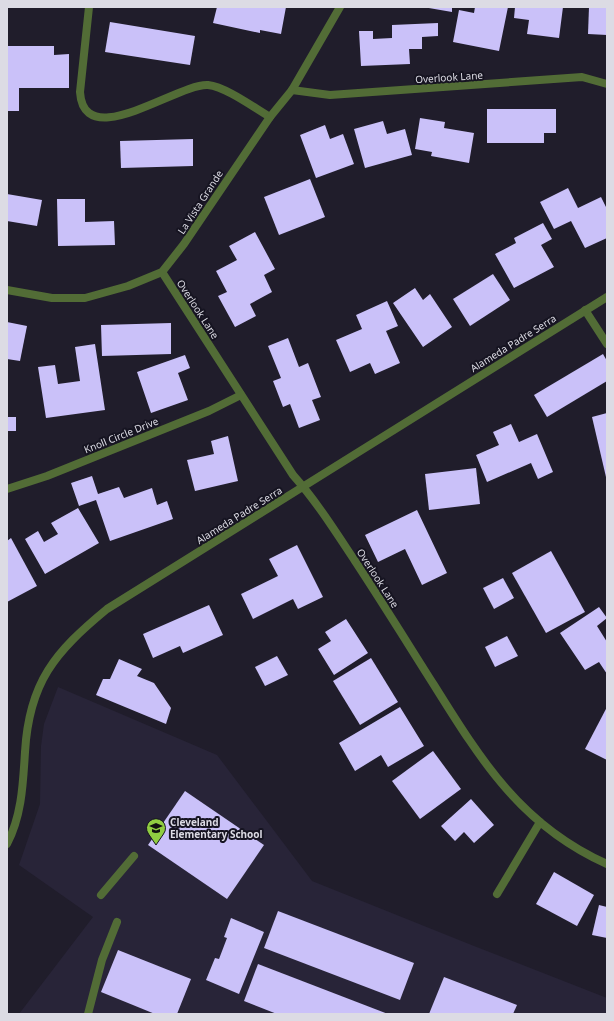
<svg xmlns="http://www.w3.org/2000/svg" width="614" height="1021" font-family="'Noto Sans',sans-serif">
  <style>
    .built { fill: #282438 }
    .building { fill: #cac1f9 }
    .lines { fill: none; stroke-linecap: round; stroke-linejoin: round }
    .service { stroke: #526c36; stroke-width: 8 }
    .minor { stroke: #526c36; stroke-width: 8 }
    .tertiary { stroke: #526c36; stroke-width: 8 }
    .labels { text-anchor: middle; stroke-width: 4; stroke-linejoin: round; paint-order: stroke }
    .street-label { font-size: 10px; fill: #dcdbe4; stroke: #161421 }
    .poi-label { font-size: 10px; font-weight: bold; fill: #dcdbe4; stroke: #161421; text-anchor: start }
  </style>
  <rect width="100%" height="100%" fill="#201d2b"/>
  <!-- built -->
  <polygon class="built" points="58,687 217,755 312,881 474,946 607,998 607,1014 19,1014 93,917 19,865 40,804 41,746 44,724"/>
  <!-- building -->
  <g class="building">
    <polygon points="217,7 286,7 281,34 260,30 260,33 213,23"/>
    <polygon points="423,7 452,7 452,12"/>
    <polygon points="475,7 508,7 499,51 453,42 459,10 474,13"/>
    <polygon points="515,7 563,7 559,38 527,34 529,20 514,18"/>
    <polygon points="589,7 607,7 607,35 588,34"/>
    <polygon points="110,22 195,36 190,65 105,52"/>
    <polygon points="438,23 438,36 422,37 422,49 409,49 410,64 361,66 359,31 373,31 373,39 392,38 392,25"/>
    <polygon points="7,46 54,46 54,55 69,54 69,88 19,88 19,111 7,111"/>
    <polygon points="487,109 556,109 556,133 544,133 544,143 487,143"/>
    <polygon points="420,118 445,122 444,128 474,133 469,163 431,156 432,152 415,149"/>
    <polygon points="383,121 387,134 405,129 412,155 365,168 354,129"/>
    <polygon points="325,125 330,139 343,134 354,164 316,178 300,135"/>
    <polygon points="193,139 193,166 121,168 120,141"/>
    <polygon points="310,179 325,217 279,235 264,197"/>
    <polygon points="568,188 578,208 601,197 607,209 607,238 585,248 571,221 554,229 540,202"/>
    <polygon points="7,194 42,200 37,226 7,221"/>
    <polygon points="57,199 85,199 85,222 114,221 115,245 58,246"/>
    <polygon points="543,223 552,239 541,245 554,267 514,288 495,254 516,243 514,238"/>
    <polygon points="255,232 275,269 264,275 272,292 250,304 256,316 235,327 218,296 227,292 216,271 237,260 229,246"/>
    <polygon points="493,274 510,300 470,326 453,299"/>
    <polygon points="415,288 423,300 430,294 452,327 423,347 393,303"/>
    <polygon points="387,301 398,326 386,331 400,363 375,374 370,363 350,372 336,340 362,329 356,315"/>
    <polygon points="7,322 27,326 20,361 7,359"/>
    <polygon points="171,323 171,354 102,356 101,325"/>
    <polygon points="288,338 299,367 308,363 321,397 312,400 320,420 299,428 290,404 283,407 273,381 281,378 268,346"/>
    <polygon points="95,344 105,410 46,418 38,367 55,365 58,384 80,381 75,347"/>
    <polygon points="603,354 607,361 607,381 547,417 534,395"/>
    <polygon points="185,355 190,368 178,373 188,400 151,413 137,372"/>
    <polygon points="607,413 607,477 606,477 592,417"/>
    <rect x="7" y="417" width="9" height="14"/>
    <polygon points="511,424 519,442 537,434 553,472 538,479 531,463 487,482 476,455 499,445 493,432"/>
    <polygon points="228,436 238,481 195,491 187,460 214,454 211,441"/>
    <polygon points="476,468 480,504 429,510 425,474"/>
    <polygon points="92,476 98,494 119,487 124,498 152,488 157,505 167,501 173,519 110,541 96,500 79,506 71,483"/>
    <polygon points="78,508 99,543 45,574 25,539 38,531 44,542 58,534 51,523"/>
    <polygon points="417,510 447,573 422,585 405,549 378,562 365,535"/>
    <polygon points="11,538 37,586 7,602 7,541"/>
    <polygon points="297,545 323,597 298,609 293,599 253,619 241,594 278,576 269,559"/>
    <polygon points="551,551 585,612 546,633 512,573"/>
    <polygon points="503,578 514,598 494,609 483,588"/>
    <polygon points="209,605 223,635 183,653 180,646 153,658 143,634"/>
    <polygon points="599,607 607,618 597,626 607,642 607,674 599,662 585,670 560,633"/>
    <polygon points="346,619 368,653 334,675 318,649 331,641 325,632"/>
    <polygon points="507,636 518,656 495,667 485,647"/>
    <polygon points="277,656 288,675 265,686 255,667"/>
    <polygon points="371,658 398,702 360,725 333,681"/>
    <polygon points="119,659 142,669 137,676 154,683 171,708 166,724 96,695 103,679 110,679"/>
    <polygon points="400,707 424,746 388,767 381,755 355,771 339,743"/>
    <polygon points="607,707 607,760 585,749"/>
    <polygon points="433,751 461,789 420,819 392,781"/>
    <polygon points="185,791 264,845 227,899 148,845"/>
    <polygon points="471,799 494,825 474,843 464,832 455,841 441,826"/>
    <polygon points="554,872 594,895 577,926 536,904"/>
    <polygon points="599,905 607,907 607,938 592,935"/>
    <polygon points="278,911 414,963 400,1000 264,948"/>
    <polygon points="231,918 264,932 239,994 206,980 215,958 219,959 227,938 224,937"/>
    <polygon points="118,950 191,979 177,1014 155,1014 101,992"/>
    <polygon points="258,964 388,1014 277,1014 244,1001"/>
    <polygon points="444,977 517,1005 513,1014 429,1014"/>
  </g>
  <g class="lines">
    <!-- service -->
    <g class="service">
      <path d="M89,7L80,92C84,154 178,83 208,85C226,87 253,107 270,117"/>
      <polyline points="585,310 607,344"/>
      <polyline points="497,894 540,822"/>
      <polyline points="101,895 134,856"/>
      <polyline points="88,1014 102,960 117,922"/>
    </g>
    <!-- minor -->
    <g class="minor">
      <polyline points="292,90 330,95 582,77 607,84"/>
      <path d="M162,272L293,475C317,502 335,531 355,561C382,602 408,644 434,685C482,762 522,826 607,864"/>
      <polyline points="7,290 52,298 85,298 128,286 162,272 184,244 270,117 292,90 340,7"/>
      <polyline points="7,489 47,476 209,411 241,395"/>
    </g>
    <!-- tertiary -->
    <path class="tertiary" d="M7,844C22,815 23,783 25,752C29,682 55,652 107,609L607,297"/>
  </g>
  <!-- icons -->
  <defs>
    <symbol id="school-pin" viewBox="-11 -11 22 30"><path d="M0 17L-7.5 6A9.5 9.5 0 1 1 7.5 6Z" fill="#90cd41" stroke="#161421"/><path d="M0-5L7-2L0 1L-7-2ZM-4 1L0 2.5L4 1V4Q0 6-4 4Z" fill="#111"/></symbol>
  </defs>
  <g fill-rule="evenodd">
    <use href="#school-pin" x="145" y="817" width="22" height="30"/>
  </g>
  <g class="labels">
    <!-- street labels -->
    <g class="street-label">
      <text transform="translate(449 77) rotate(-4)" y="4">Overlook Lane</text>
      <text transform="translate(200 202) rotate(-57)" y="4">La Vista Grande</text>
      <text transform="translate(198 309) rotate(57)" y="4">Overlook Lane</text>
      <text transform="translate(513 343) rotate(-32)" y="4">Alameda Padre Serra</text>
      <text transform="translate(121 435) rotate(-22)" y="4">Knoll Circle Drive</text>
      <text transform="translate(239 515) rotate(-32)" y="4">Alameda Padre Serra</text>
      <text transform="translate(378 578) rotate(57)" y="4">Overlook Lane</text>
    </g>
    <!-- poi labels -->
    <g class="poi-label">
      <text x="170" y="826">Cleveland<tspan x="170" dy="12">Elementary School</tspan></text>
    </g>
  </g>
  <!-- border -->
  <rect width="614" height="1021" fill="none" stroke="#dcdbe4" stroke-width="16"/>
</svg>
